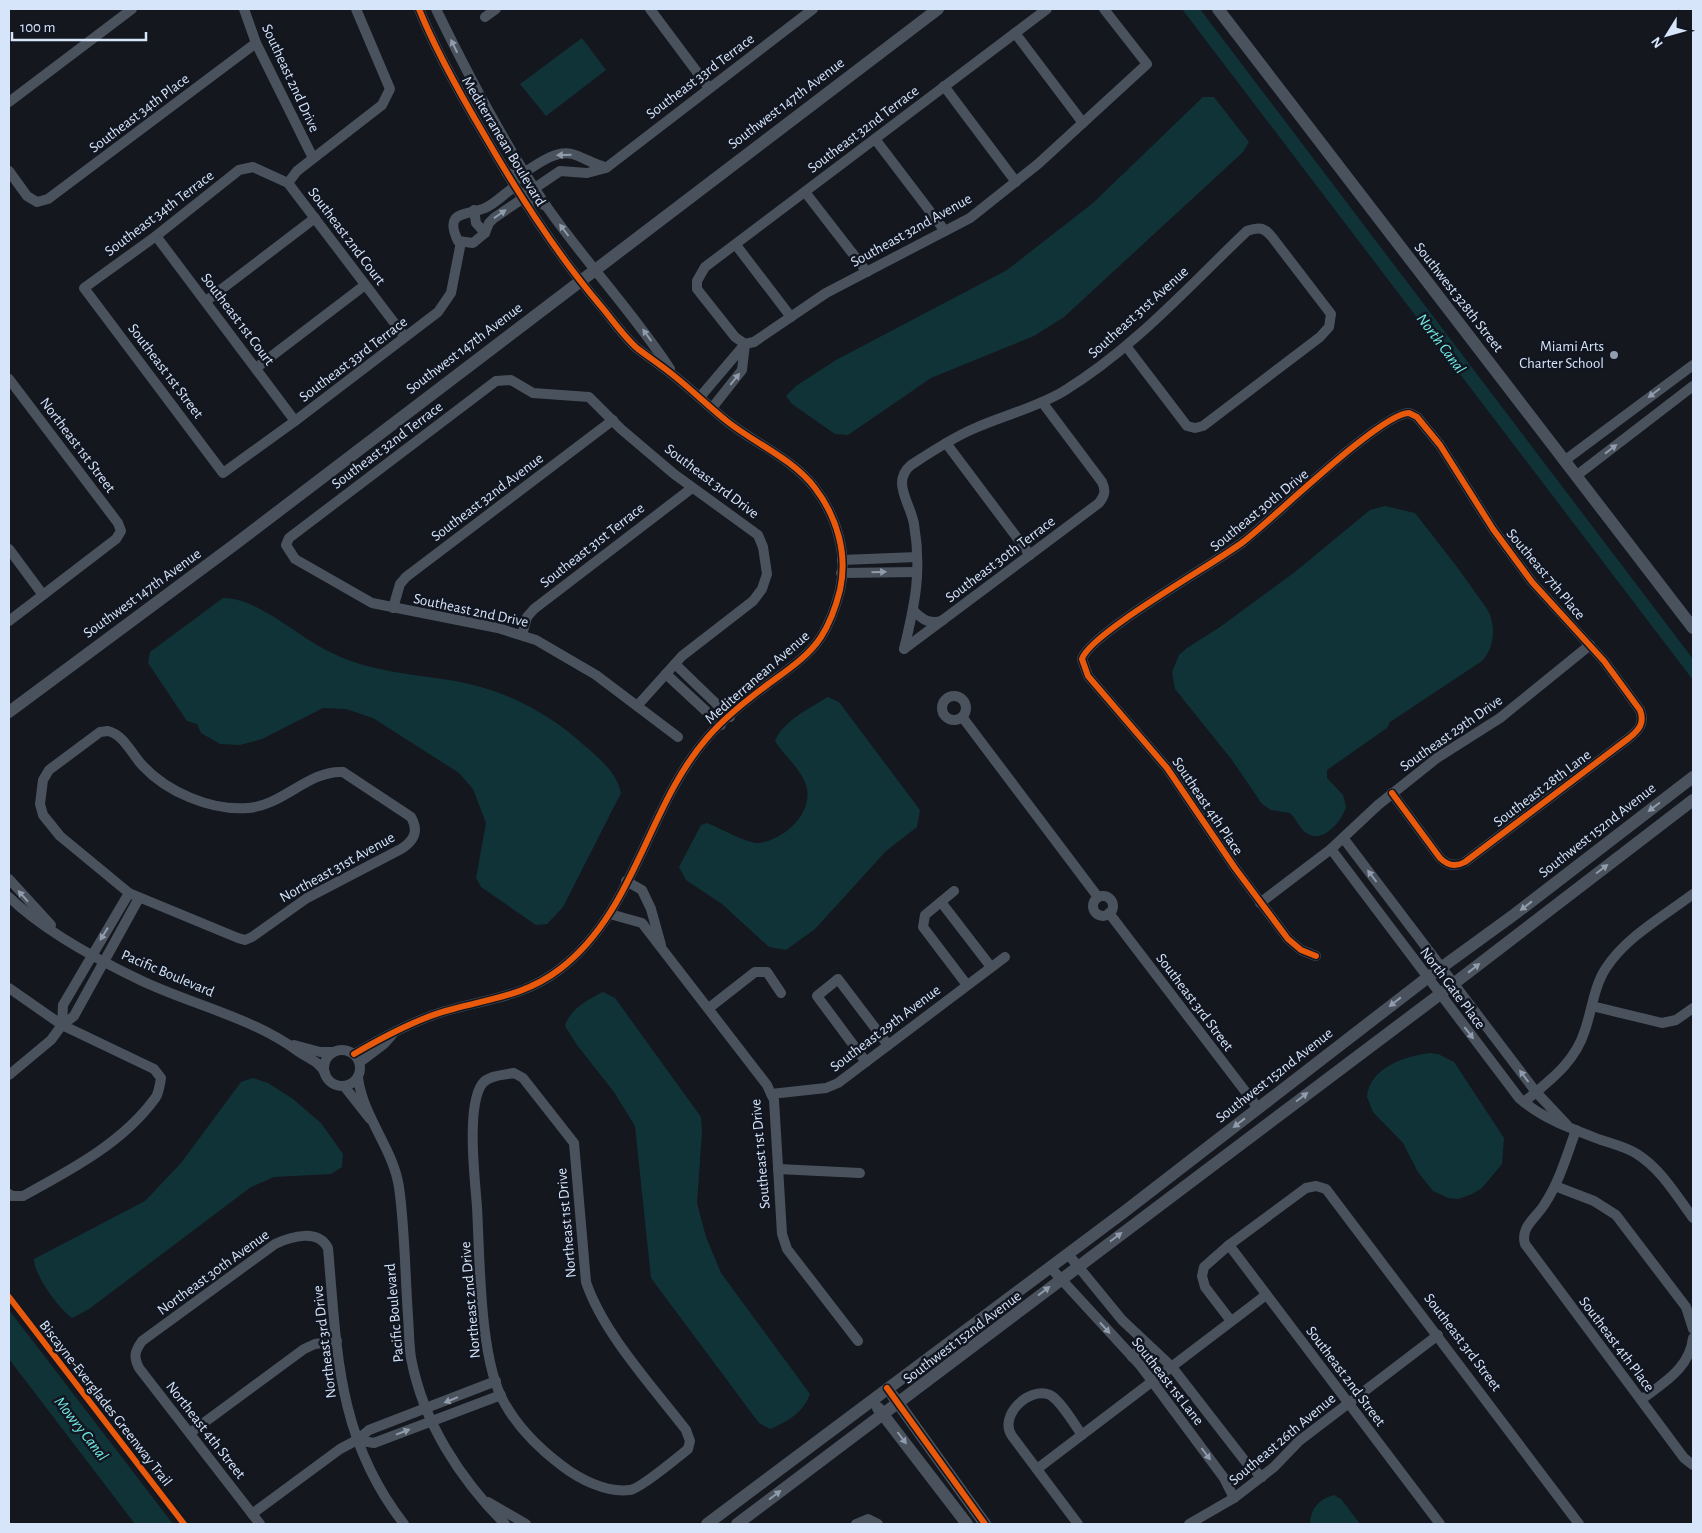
<svg xmlns="http://www.w3.org/2000/svg" width="1702" height="1533" font-family="'Alegreya Sans',sans-serif">
  <style>
    .water { fill: #103338 }
    .lines { fill: none; stroke-linecap: round; stroke-linejoin: round }
    .minor { stroke: #4a535d; stroke-width: 10 }
    .tertiary { stroke: #4a535d; stroke-width: 12 }
    .cycleway-casing { stroke: #111621; stroke-width: 9 }
    .cycleway { stroke: #e8590c; stroke-width: 6 }
    .oneway { fill: #909cac }
    .poi-dot { fill: #929dad; stroke: #111621; stroke-width: 2 }
    .labels { text-anchor: middle; stroke-width: 5; stroke-linejoin: round; paint-order: stroke }
    .street-label { font-size: 15px; fill: #d6e5fa; stroke: #111621 }
    .poi-label { font-size: 15px; fill: #d6e5fa; stroke: #111621; text-anchor: end }
    .water-label { font-size: 16px; font-style: italic; fill: #72ece5; stroke: #111621 }
  </style>
  <rect width="100%" height="100%" fill="#14171e"/>
  <!-- water -->
  <g class="water">
    <polygon points="1182,9 1200,9 1693,659 1693,680"/>
    <polygon points="582,38 606,70 546,116 520,84"/>
    <polygon points="1203,97 1214,97 1249,142 1243,152 1064,317 1034,336 931,378 848,435 835,434 792,404 786,396 796,386 836,360 1007,270 1093,203"/>
    <path d="M1385,506L1415,513C1436,540 1458,567 1477,595C1482,602 1489,610 1491,618C1495,633 1493,649 1482,661L1390,722L1387,728L1327,770V778L1343,795L1346,807C1342,821 1322,846 1305,832C1299,827 1296,819 1290,813L1271,810L1262,804L1232,760L1175,689L1172,672L1179,655L1187,648L1220,627L1295,572L1370,510Z"/>
    <path d="M223,598C257,597 300,638 330,652C369,672 413,674 455,681C505,690 548,712 585,746C600,759 617,773 621,793L563,907L547,924L536,925L481,887L476,878L486,823L473,789L459,773L373,718L346,709L323,708L262,739L240,745L220,744L201,733L197,724L187,721L148,663L150,652Z"/>
    <path d="M828,697L839,702L920,810L917,827L886,851L815,929L786,950L769,947L722,904L686,880L679,867L701,825L707,823C718,827 746,843 757,843C781,842 812,816 807,789C803,770 785,757 775,741C783,721 810,708 828,697Z"/>
    <path d="M603,992L615,998L701,1117L702,1132L697,1203L706,1237L721,1273L810,1394C804,1412 787,1422 770,1429L759,1423L651,1278L635,1126L614,1092L577,1045L565,1026C570,1009 587,1000 603,992Z"/>
    <path d="M1430,1053L1438,1054L1454,1062L1504,1138L1502,1164L1482,1188L1472,1194L1458,1199L1448,1198L1433,1191L1418,1172L1403,1143L1373,1112L1367,1097C1369,1068 1405,1056 1430,1053Z"/>
    <path d="M253,1078L268,1083L293,1099L321,1123L343,1154L342,1167L331,1174L274,1177L251,1187L89,1309L72,1318C59,1309 34,1275 34,1259L145,1201L181,1163L241,1082Z"/>
    <polygon points="9,1310 173,1524 135,1524 9,1359"/>
    <path d="M1334,1495L1341,1499L1360,1524H1310C1310,1509 1319,1499 1334,1495Z"/>
  </g>
  <g class="lines">
    <!-- minor -->
    <g class="minor">
      <polyline points="244,9 256,43 313,158"/>
      <path d="M436,9C469,77 504,144 547,207C586,263 633,312 670,369"/>
      <polyline points="650,9 709,88"/>
      <polyline points="485,17 496,9"/>
      <polyline points="1015,33 1083,123"/>
      <polyline points="944,86 1016,182"/>
      <polyline points="9,102 132,9"/>
      <polyline points="875,139 945,231"/>
      <polyline points="9,171 27,196 37,202 48,199 256,43"/>
      <polyline points="506,172 524,180 535,188 560,171 587,173 606,168 813,9"/>
      <path d="M525,172C538,164 555,150 572,154C583,157 593,164 605,167"/>
      <polyline points="288,183 297,171 382,105 390,89 356,9"/>
      <polyline points="805,192 867,272"/>
      <path d="M522,199L494,218L489,223L485,233L473,243L458,241C443,210 467,216 485,208C495,204 505,193 514,187L525,196L546,206"/>
      <polyline points="474,210 476,223 485,233"/>
      <polyline points="156,236 295,421"/>
      <polyline points="736,245 791,317"/>
      <polyline points="206,301 315,218"/>
      <polyline points="405,337 288,183 253,167 239,170 156,236 84,288 223,473 295,421 438,312 451,293 461,242"/>
      <polyline points="745,344 735,337 697,289 697,281 705,267 1047,9"/>
      <polyline points="256,368 365,285"/>
      <polyline points="9,379 118,523 121,531 116,539 9,621"/>
      <polyline points="700,397 745,344 754,342 826,293 970,218 1038,164 1147,64 1104,9"/>
      <polyline points="712,408 742,370 745,344"/>
      <polyline points="946,443 1030,555"/>
      <polyline points="1564,461 1693,365"/>
      <polyline points="1576,476 1693,386"/>
      <polyline points="9,549 43,595"/>
      <polyline points="842,560 917,557"/>
      <polyline points="841,573 917,572"/>
      <polyline points="393,608 400,584 406,577 613,420"/>
      <path d="M913,610C921,619 931,626 943,620"/>
      <polyline points="522,635 527,617 534,609 692,488"/>
      <path d="M904,649C915,604 922,571 914,524C910,502 891,482 911,465C931,452 952,438 973,429C1004,415 1036,408 1064,391C1133,349 1189,286 1247,231C1259,227 1264,227 1272,237L1331,314L1329,327L1320,337L1203,426L1195,428L1187,426L1126,346"/>
      <path d="M904,649L1099,503C1105,495 1106,491 1102,482L1042,402"/>
      <polyline points="675,664 730,717"/>
      <polyline points="666,674 721,725"/>
      <circle cx="954" cy="708" r="12"/>
      <polyline points="637,706 682,656 753,601 762,589 767,574 763,547 758,535 674,474 621,429 589,397 533,393 511,380 496,381 289,538 286,545 295,559 372,603 498,628 536,640 596,675 678,737"/>
      <polyline points="963,718 1098,897"/>
      <path d="M108,731C124,735 131,753 142,765C167,792 211,811 248,808C282,806 309,770 343,772L411,817C419,831 414,841 401,849L307,898L252,937L245,940L238,938L129,893L60,836L43,815L40,804L43,780L49,770L100,732Z"/>
      <polyline points="1344,839 1536,1092 1567,1125"/>
      <path d="M1331,849L1519,1098C1543,1119 1572,1129 1601,1140C1613,1144 1626,1147 1637,1154C1661,1169 1676,1195 1693,1218"/>
      <polyline points="9,879 51,925"/>
      <polyline points="626,881 642,890 651,909 661,945"/>
      <polyline points="954,891 925,915 923,927 967,985"/>
      <circle cx="1103" cy="906" r="10"/>
      <path d="M9,897C44,931 96,959 140,980C192,1005 252,1017 299,1052C309,1059 319,1061 325,1073"/>
      <polyline points="941,902 991,967"/>
      <polyline points="1260,903 1331,849 1378,805 1437,758 1500,718 1590,645"/>
      <polyline points="1109,913 1258,1108"/>
      <polyline points="610,914 642,923 767,1085 774,1100 782,1234 787,1249 858,1341"/>
      <path d="M1316,956L1301,950L1288,939L1235,868L1167,768L1088,676L1082,659C1090,633 1214,564 1243,542C1273,519 1381,413 1409,413L1417,417L1440,445L1493,529L1532,582L1604,661L1640,710C1645,723 1639,730 1629,738L1465,862C1456,867 1448,866 1440,858L1392,793"/>
      <path d="M9,988L62,1025L154,1069L161,1078C160,1084 159,1092 156,1097C124,1142 71,1170 23,1196H12L9,1194"/>
      <polyline points="1592,1006 1662,1023 1676,1020 1693,1008"/>
      <polyline points="709,1008 755,972 767,972 781,993"/>
      <polyline points="62,1025 63,1005 129,893"/>
      <polyline points="294,1045 320,1052 333,1052"/>
      <circle cx="342" cy="1068" r="18"/>
      <path d="M354,1054C383,1037 420,1017 453,1009C493,998 526,995 560,969C635,912 647,807 707,738C724,718 746,701 767,685C786,671 808,657 821,637C830,623 836,606 840,590C848,554 837,517 815,488C793,459 756,444 728,422C709,407 692,390 673,375C662,366 650,358 638,349C624,337 612,319 600,305C555,252 517,192 482,131C459,92 436,51 419,9"/>
      <polyline points="360,1062 384,1044 392,1035"/>
      <polyline points="866,1062 817,996 838,979 888,1045"/>
      <path d="M514,1073L523,1078L574,1143L586,1282C603,1333 653,1387 686,1430L690,1441L688,1449C678,1457 640,1489 630,1490C606,1493 579,1479 561,1465C540,1449 518,1427 505,1404C479,1361 480,1259 477,1207C475,1179 466,1107 482,1084C489,1075 504,1075 514,1073Z"/>
      <polyline points="9,1075 51,1040 62,1025 74,1016 139,898"/>
      <path d="M358,1078C363,1117 393,1148 399,1187C405,1230 405,1274 408,1316C409,1330 409,1345 411,1358C423,1422 460,1479 505,1524"/>
      <polyline points="344,1086 370,1119"/>
      <polyline points="771,1094 826,1088 838,1083 1005,957"/>
      <path d="M1524,1102C1549,1081 1575,1063 1585,1030C1592,1010 1594,986 1606,968C1626,937 1664,916 1693,894"/>
      <path d="M1576,1130C1567,1155 1559,1183 1544,1205C1536,1218 1520,1227 1525,1244L1684,1458L1693,1465"/>
      <polyline points="778,1169 860,1173"/>
      <polyline points="1555,1186 1594,1201 1616,1215 1686,1307 1693,1329"/>
      <polyline points="1229,1245 1440,1524"/>
      <polyline points="1068,1254 1122,1320 1172,1367 1245,1461 1262,1477"/>
      <polyline points="1050,1267 1140,1365 1224,1478 1234,1498"/>
      <polyline points="1231,1321 1205,1287 1202,1276 1204,1267 1229,1245 1306,1188 1316,1186 1326,1189 1579,1524"/>
      <polyline points="1132,1357 1146,1343"/>
      <path d="M1641,1400C1663,1383 1690,1368 1693,1338"/>
      <polyline points="190,1433 304,1349 315,1344 337,1341"/>
      <polyline points="357,1440 374,1443 501,1395"/>
      <polyline points="1037,1469 1266,1295"/>
      <polyline points="488,1502 526,1524"/>
      <polyline points="252,1514 340,1449 357,1440 369,1430 496,1381"/>
      <path d="M260,1524L139,1368C133,1356 135,1351 142,1341L275,1244C292,1236 318,1229 328,1248C337,1351 337,1438 404,1524"/>
      <polyline points="856,1524 868,1519 878,1524"/>
      <path d="M1078,1524L1012,1436C998,1416 1029,1386 1050,1395C1060,1400 1075,1425 1082,1435"/>
      <polyline points="1189,1524 1234,1498 1274,1467 1299,1441 1438,1335"/>
    </g>
    <!-- tertiary -->
    <g class="tertiary">
      <polyline points="1218,9 1693,628"/>
      <polyline points="9,712 234,545 938,9"/>
      <polyline points="893,1396 985,1524"/>
      <polyline points="878,1408 967,1524"/>
      <polyline points="707,1524 1124,1212 1427,978 1515,914 1693,777"/>
      <polyline points="737,1524 1439,995 1693,800"/>
    </g>
    <defs>
      <g id="cycleway">
        <path d="M1316,956L1301,950L1288,939L1235,868L1167,768L1088,676L1082,659C1090,633 1214,564 1243,542C1273,519 1381,413 1409,413L1417,417L1440,445L1493,529L1532,582L1604,661L1640,710C1645,723 1639,730 1629,738L1465,862C1456,867 1448,866 1440,858L1392,793"/>
        <path d="M354,1054C383,1037 420,1017 453,1009C493,998 526,995 560,969C635,912 647,807 707,738C724,718 746,701 767,685C786,671 808,657 821,637C830,623 836,606 840,590C848,554 837,517 815,488C793,459 756,444 728,422C709,407 692,390 673,375C662,366 650,358 638,349C624,337 612,319 600,305C555,252 517,192 482,131C459,92 436,51 419,9"/>
        <polyline points="9,1297 184,1524"/>
        <polyline points="887,1388 985,1524"/>
      </g>
    </defs>
    <!-- cycleway casing -->
    <use href="#cycleway" class="cycleway-casing"/>
    <!-- cycleway -->
    <use href="#cycleway" class="cycleway"/>
  </g>
  <!-- one-way arrows -->
  <defs><path id="oneway-solid" d="M-6-.8H1V-3.2L6.5 0L1 3.2V.8H-6Z" transform="scale(1.25)"/></defs>
  <g class="oneway">
    <use href="#oneway-solid" transform="translate(454 46) rotate(-116)"/>
    <use href="#oneway-solid" transform="translate(564 155) rotate(179)"/>
    <use href="#oneway-solid" transform="translate(500 214) rotate(-35)"/>
    <use href="#oneway-solid" transform="translate(564 230) rotate(-127)"/>
    <use href="#oneway-solid" transform="translate(647 335) rotate(-126)"/>
    <use href="#oneway-solid" transform="translate(735 379) rotate(-51)"/>
    <use href="#oneway-solid" transform="translate(1654 393) rotate(143)"/>
    <use href="#oneway-solid" transform="translate(1611 449) rotate(-38)"/>
    <use href="#oneway-solid" transform="translate(879 572) rotate(-1)"/>
    <use href="#oneway-solid" transform="translate(1654 807) rotate(143)"/>
    <use href="#oneway-solid" transform="translate(1602 869) rotate(-37)"/>
    <use href="#oneway-solid" transform="translate(1372 876) rotate(-127)"/>
    <use href="#oneway-solid" transform="translate(23 896) rotate(-132)"/>
    <use href="#oneway-solid" transform="translate(1526 906) rotate(142)"/>
    <use href="#oneway-solid" transform="translate(104 934) rotate(122)"/>
    <use href="#oneway-solid" transform="translate(1474 968) rotate(-38)"/>
    <use href="#oneway-solid" transform="translate(1395 1002) rotate(142)"/>
    <use href="#oneway-solid" transform="translate(1469 1033) rotate(52)"/>
    <use href="#oneway-solid" transform="translate(1524 1076) rotate(-127)"/>
    <use href="#oneway-solid" transform="translate(1302 1097) rotate(-37)"/>
    <use href="#oneway-solid" transform="translate(1239 1123) rotate(142)"/>
    <use href="#oneway-solid" transform="translate(1116 1237) rotate(-37)"/>
    <use href="#oneway-solid" transform="translate(1044 1291) rotate(-37)"/>
    <use href="#oneway-solid" transform="translate(1105 1328) rotate(47)"/>
    <use href="#oneway-solid" transform="translate(451 1400) rotate(158)"/>
    <use href="#oneway-solid" transform="translate(403 1432) rotate(-21)"/>
    <use href="#oneway-solid" transform="translate(902 1438) rotate(53)"/>
    <use href="#oneway-solid" transform="translate(1206 1454) rotate(53)"/>
    <use href="#oneway-solid" transform="translate(775 1495) rotate(-37)"/>
  </g>
  <!-- markers -->
  <circle class="poi-dot" cx="1614" cy="355" r="5"/>
  <g class="labels">
    <!-- street labels -->
    <g class="street-label">
      <text transform="translate(700 76) rotate(-37)" y="5">Southeast 33rd Terrace</text>
      <text transform="translate(291 78) rotate(65)" y="5">Southeast 2nd Drive</text>
      <text transform="translate(786 103) rotate(-37)" y="5">Southwest 147th Avenue</text>
      <text transform="translate(139 113) rotate(-37)" y="5">Southeast 34th Place</text>
      <text transform="translate(863 129) rotate(-37)" y="5">Southeast 32nd Terrace</text>
      <text transform="translate(504 141) rotate(59)" y="5">Mediterranean Boulevard</text>
      <text transform="translate(159 213) rotate(-37)" y="5">Southeast 34th Terrace</text>
      <text transform="translate(911 230) rotate(-29)" y="5">Southeast 32nd Avenue</text>
      <text transform="translate(347 236) rotate(53)" y="5">Southeast 2nd Court</text>
      <text transform="translate(1459 297) rotate(52)" y="5">Southwest 328th Street</text>
      <text transform="translate(1138 312) rotate(-42)" y="5">Southeast 31st Avenue</text>
      <text transform="translate(238 319) rotate(53)" y="5">Southeast 1st Court</text>
      <text transform="translate(464 348) rotate(-37)" y="5">Southwest 147th Avenue</text>
      <text transform="translate(353 359) rotate(-37)" y="5">Southeast 33rd Terrace</text>
      <text transform="translate(166 371) rotate(53)" y="5">Southeast 1st Street</text>
      <text transform="translate(78 445) rotate(53)" y="5">Northeast 1st Street</text>
      <text transform="translate(387 445) rotate(-37)" y="5">Southeast 32nd Terrace</text>
      <text transform="translate(712 481) rotate(37)" y="5">Southeast 3rd Drive</text>
      <text transform="translate(487 497) rotate(-37)" y="5">Southeast 32nd Avenue</text>
      <text transform="translate(1259 510) rotate(-39)" y="5">Southeast 30th Drive</text>
      <text transform="translate(592 545) rotate(-38)" y="5">Southeast 31st Terrace</text>
      <text transform="translate(1000 559) rotate(-37)" y="5">Southeast 30th Terrace</text>
      <text transform="translate(1546 574) rotate(50)" y="5">Southeast 7th Place</text>
      <text transform="translate(142 593) rotate(-36)" y="5">Southwest 147th Avenue</text>
      <text transform="translate(471 610) rotate(12)" y="5">Southeast 2nd Drive</text>
      <text transform="translate(757 677) rotate(-41)" y="5">Mediterranean Avenue</text>
      <text transform="translate(1451 733) rotate(-35)" y="5">Southeast 29th Drive</text>
      <text transform="translate(1542 788) rotate(-37)" y="5">Southeast 28th Lane</text>
      <text transform="translate(1208 806) rotate(56)" y="5">Southeast 4th Place</text>
      <text transform="translate(1597 830) rotate(-38)" y="5">Southwest 152nd Avenue</text>
      <text transform="translate(337 867) rotate(-29)" y="5">Northeast 31st Avenue</text>
      <text transform="translate(168 973) rotate(23)" y="5">Pacific Boulevard</text>
      <text transform="translate(1453 988) rotate(53)" y="5">North Gate Place</text>
      <text transform="translate(1195 1002) rotate(53)" y="5">Southeast 3rd Street</text>
      <text transform="translate(885 1028) rotate(-37)" y="5">Southeast 29th Avenue</text>
      <text transform="translate(1274 1075) rotate(-38)" y="5">Southwest 152nd Avenue</text>
      <text transform="translate(760 1154) rotate(-95)" y="5">Southeast 1st Drive</text>
      <text transform="translate(566 1223) rotate(-95)" y="5">Northeast 1st Drive</text>
      <text transform="translate(213 1272) rotate(-36)" y="5">Northeast 30th Avenue</text>
      <text transform="translate(470 1300) rotate(-95)" y="5">Northeast 2nd Drive</text>
      <text transform="translate(394 1313) rotate(-95)" y="5">Pacific Boulevard</text>
      <text transform="translate(962 1337) rotate(-37)" y="5">Southwest 152nd Avenue</text>
      <text transform="translate(324 1342) rotate(-97)" y="5">Northeast 3rd Drive</text>
      <text transform="translate(1463 1342) rotate(53)" y="5">Southeast 3rd Street</text>
      <text transform="translate(1617 1344) rotate(53)" y="5">Southeast 4th Place</text>
      <text transform="translate(1346 1376) rotate(53)" y="5">Southeast 2nd Street</text>
      <text transform="translate(1168 1381) rotate(52)" y="5">Southeast 1st Lane</text>
      <text transform="translate(106 1403) rotate(52)" y="5">Biscayne-Everglades Greenway Trail</text>
      <text transform="translate(206 1430) rotate(52)" y="5">Northeast 4th Street</text>
      <text transform="translate(1282 1439) rotate(-40)" y="5">Southeast 26th Avenue</text>
    </g>
    <!-- poi labels -->
    <g class="poi-label">
      <text x="1604" y="351">Miami Arts<tspan x="1604" dy="17">Charter School</tspan></text>
    </g>
    <!-- water labels -->
    <g class="water-label">
      <text transform="translate(1442 343) rotate(53)" y="6">North Canal</text>
      <text transform="translate(82 1428) rotate(52)" y="6">Mowry Canal</text>
    </g>
  </g>
  <!-- border -->
  <rect width="1702" height="1533" fill="none" stroke="#d6e5fa" stroke-width="20"/>
  <!-- north arrow -->
  <g transform="translate(1667 35) rotate(233)" stroke="#111621" stroke-width="4" paint-order="stroke">
  <path d="M0-4L9 19L0 12L-9 19Z" fill="#d6e5fa"/>
  <text y="-8" font-size="14" font-weight="bold" text-anchor="middle" fill="#d6e5fa">N</text>
  </g>
  <!-- scale -->
  <path d="M12 32v8h134v-8" fill="none" stroke="#d6e5fa" stroke-width="2.5"/>
  <text x="20" y="32" font-size="15" fill="#d6e5fa" stroke="#111621" stroke-width="4" paint-order="stroke">100 m</text>
</svg>
